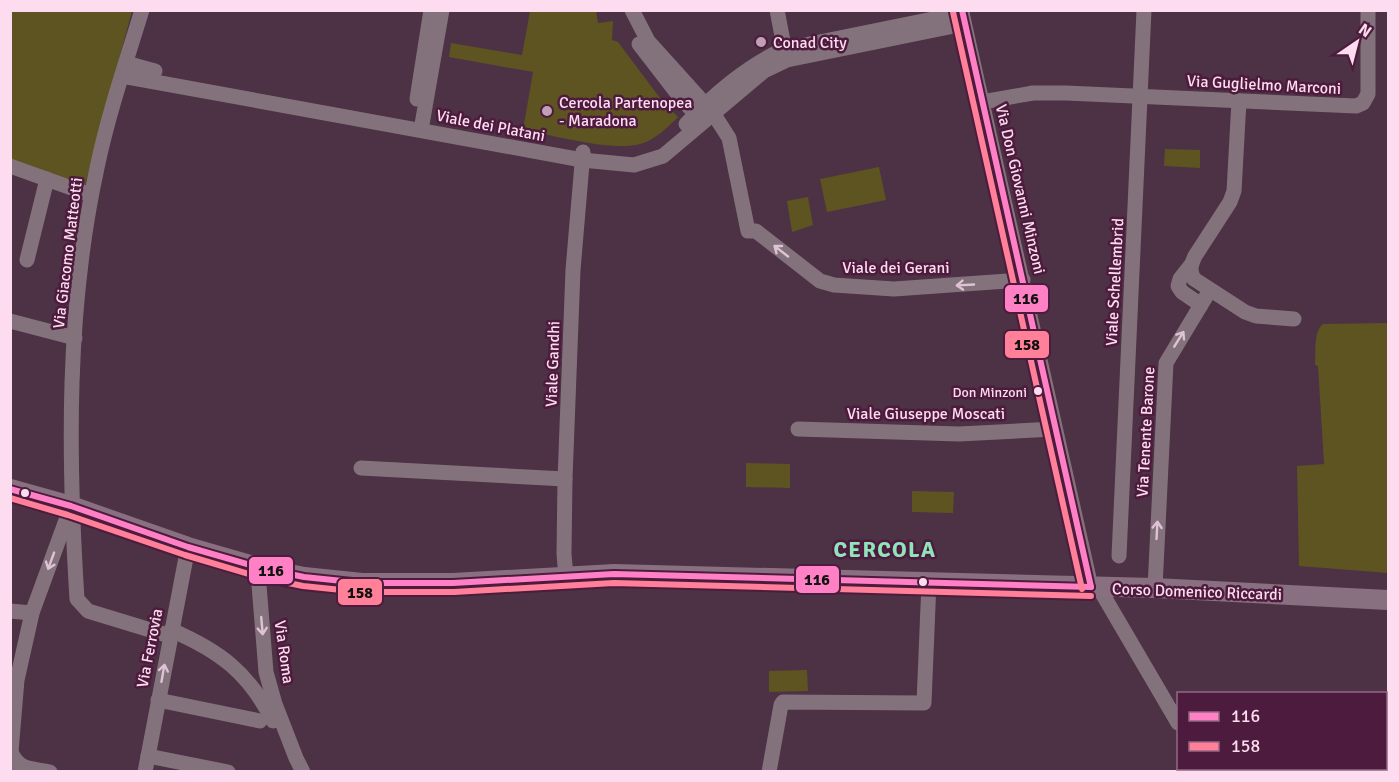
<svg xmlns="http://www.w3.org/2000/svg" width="1399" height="782" font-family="Signika,sans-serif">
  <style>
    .green { fill: #5e5421 }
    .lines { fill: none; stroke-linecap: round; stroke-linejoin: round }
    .minor { stroke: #83727c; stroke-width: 15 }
    .major { stroke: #887080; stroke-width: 20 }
    .bus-1-casing { stroke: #4d1b3d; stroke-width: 10 }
    .bus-2-casing { stroke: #4d1b3d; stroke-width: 10 }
    .bus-1 { stroke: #ff80c5; stroke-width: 6 }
    .bus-2 { stroke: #ff8098; stroke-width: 6 }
    .oneway { stroke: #dfc2d3 }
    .poi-dot { fill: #c0a0b4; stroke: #4d1b3d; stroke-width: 2 }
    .bus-dot { fill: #fedcf0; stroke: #4d1b3d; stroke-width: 2 }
    .labels { text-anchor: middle; stroke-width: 5; stroke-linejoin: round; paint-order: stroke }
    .bus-label { font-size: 14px; fill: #fedcf0; stroke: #4d1b3d; text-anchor: end }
    .poi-label { font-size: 16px; fill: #fedcf0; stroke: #4d1b3d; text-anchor: start }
    .street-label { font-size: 16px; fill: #fedcf0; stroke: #4d1b3d }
    .district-label { font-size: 22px; font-weight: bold; letter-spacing: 1.5px; fill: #90e4bb; stroke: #4d1b3d }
    .line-badge { stroke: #4d1b3d; stroke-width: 2 }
    .pale-badge-label { font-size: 16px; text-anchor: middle; font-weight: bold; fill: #111 }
  </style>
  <rect width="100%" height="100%" fill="#4d3144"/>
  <!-- green -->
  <g class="green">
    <polygon points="10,11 132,11 84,189 11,161"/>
    <path d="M530,11H596L598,23L613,21L612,40L618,42L663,102L678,117C667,128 655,140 640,144C611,152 554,135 523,130L533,72L449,57L451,43L522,55Z"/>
    <polygon points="1165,149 1200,150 1200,168 1164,166"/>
    <polygon points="879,167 886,200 827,212 820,179"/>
    <polygon points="808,197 813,225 792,232 787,201"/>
    <path d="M1388,323V573L1299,566L1297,466L1324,464L1318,366L1315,365C1316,353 1313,332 1323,324Z"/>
    <polygon points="746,463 790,464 790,488 746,487"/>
    <polygon points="912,491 954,492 953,513 912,512"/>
    <polygon points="807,670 808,691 769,692 769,671"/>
  </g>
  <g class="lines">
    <!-- minor -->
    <g class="minor">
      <path d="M142,10C126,62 108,115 97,168C66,309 68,457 77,599L88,611L170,636"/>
      <polyline points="632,10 648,41 713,113 729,138 748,231 756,231 820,281 834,285 894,289 1023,280"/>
      <polyline points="777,10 786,57"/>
      <polyline points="962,13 1091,587"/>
      <polyline points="639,44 683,101 702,120"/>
      <polyline points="126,63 155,71"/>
      <polyline points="122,76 582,160 634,165 663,156 764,71 787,60 964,24"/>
      <polyline points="417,99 431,10"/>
      <path d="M1239,101L1234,191L1230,202L1195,256C1191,265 1189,270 1194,279L1245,312L1256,316L1294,319"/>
      <polyline points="982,102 1033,93 1066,93 1356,106 1363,103 1368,94 1368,10"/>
      <path d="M686,124C712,96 749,64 785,49L962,13"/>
      <polyline points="421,130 442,10"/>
      <polyline points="10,166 91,195"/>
      <polyline points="27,260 47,179"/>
      <polyline points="1191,265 1180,279 1178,286 1182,292 1201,305"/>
      <polyline points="10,321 75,338"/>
      <polyline points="798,429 959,434 1054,429"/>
      <polyline points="361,468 565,479"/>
      <polyline points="1119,556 1144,10"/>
      <polyline points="261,568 259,585 266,672 275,704 296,758 303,772"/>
      <polyline points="566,577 564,554 565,479 573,270 583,152"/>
      <polyline points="1099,588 1178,723"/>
      <polyline points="1155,588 1166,363 1210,290"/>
      <polyline points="10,611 32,613"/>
      <path d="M171,630C220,651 249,673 273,721"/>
      <polyline points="158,700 260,721"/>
      <path d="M11,752C19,771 32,768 50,772"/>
      <polyline points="148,756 228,772"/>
      <polyline points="10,764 17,680 32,613 69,512"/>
      <polyline points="145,772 188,547"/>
      <polyline points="769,772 781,705 783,702 924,703 929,582"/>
      <polyline points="1190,772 1190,768"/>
    </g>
    <!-- major -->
    <polyline class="major" points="10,489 71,506 188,547 261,568 304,577 362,583 453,583 614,574 1155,588 1388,600"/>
    <defs>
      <g id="bus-1">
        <polyline points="962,10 1091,587"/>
        <polyline points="10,489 71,506 188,547 261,568 304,577 362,583 453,583 614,574 1091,587"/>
      </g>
      <g id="bus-2">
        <polyline points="953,12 1082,589"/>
        <polyline points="10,498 68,515 185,555 259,577 303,586 361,592 454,592 614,583 1091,596"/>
      </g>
    </defs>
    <!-- bus-1 casing -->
    <use href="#bus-1" class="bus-1-casing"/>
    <!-- bus-2 casing -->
    <use href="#bus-2" class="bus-2-casing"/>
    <!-- bus-1 -->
    <use href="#bus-1" class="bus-1"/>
    <!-- bus-2 -->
    <use href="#bus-2" class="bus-2"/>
  </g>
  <!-- one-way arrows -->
  <defs><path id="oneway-shaft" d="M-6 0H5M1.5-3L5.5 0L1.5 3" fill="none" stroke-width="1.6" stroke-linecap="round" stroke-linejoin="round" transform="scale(1.5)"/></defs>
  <g class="oneway">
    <use href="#oneway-shaft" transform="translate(781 251) rotate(-142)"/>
    <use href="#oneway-shaft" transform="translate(965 285) rotate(177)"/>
    <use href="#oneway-shaft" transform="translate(1179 339) rotate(-58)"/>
    <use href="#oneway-shaft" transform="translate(1157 530) rotate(-87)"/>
    <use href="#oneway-shaft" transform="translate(51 561) rotate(110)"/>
    <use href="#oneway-shaft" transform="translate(262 626) rotate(85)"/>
    <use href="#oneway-shaft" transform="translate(163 673) rotate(-80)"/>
  </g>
  <!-- markers -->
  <g class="poi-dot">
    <circle cx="761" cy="42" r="6"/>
    <circle cx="547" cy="111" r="6"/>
  </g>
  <g class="bus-dot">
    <circle cx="1038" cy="391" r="5"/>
    <circle cx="25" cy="493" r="5"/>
    <circle cx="923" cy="582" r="5"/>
  </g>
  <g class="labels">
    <!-- bus labels -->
    <g class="bus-label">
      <text x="1027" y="397">Don Minzoni</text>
    </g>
    <!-- poi labels -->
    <g class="poi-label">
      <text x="773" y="48">Conad City</text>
      <text x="559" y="108">Cercola Partenopea<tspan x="559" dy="18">- Maradona</tspan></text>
    </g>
    <!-- street labels -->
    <g class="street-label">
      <text transform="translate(1264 84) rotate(3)" y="6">Via Guglielmo Marconi</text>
      <text transform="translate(491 125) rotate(11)" y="6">Viale dei Platani</text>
      <text transform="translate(1021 189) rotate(77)" y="6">Via Don Giovanni Minzoni</text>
      <text transform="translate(67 253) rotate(-83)" y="6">Via Giacomo Matteotti</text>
      <text x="896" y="273">Viale dei Gerani</text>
      <text transform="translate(1114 282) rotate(-87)" y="6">Viale Schellembrid</text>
      <text transform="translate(552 364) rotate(-88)" y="6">Viale Gandhi</text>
      <text x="926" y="419">Viale Giuseppe Moscati</text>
      <text transform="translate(1145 432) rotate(-87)" y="6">Via Tenente Barone</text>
      <text transform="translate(1197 591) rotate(2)" y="6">Corso Domenico Riccardi</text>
      <text transform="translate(149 648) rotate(-79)" y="6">Via Ferrovia</text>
      <text transform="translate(285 652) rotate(82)" y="6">Via Roma</text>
    </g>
    <!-- district labels -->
    <g class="district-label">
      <text x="885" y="557">CERCOLA</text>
    </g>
  </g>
  <g class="line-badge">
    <rect x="1004" y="284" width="45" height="29" rx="6" fill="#ff80c5"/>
    <rect x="1004" y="330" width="46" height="29" rx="6" fill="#ff8098"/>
    <rect x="248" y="556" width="46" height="29" rx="6" fill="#ff80c5"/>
    <rect x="795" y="565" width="45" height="29" rx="6" fill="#ff80c5"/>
    <rect x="337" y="578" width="46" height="28" rx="6" fill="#ff8098"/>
  </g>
  <g class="pale-badge-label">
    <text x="1026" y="304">116</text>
    <text x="1027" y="350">158</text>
    <text x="271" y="576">116</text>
    <text x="817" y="585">116</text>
    <text x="360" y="598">158</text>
  </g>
  <!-- border -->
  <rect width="1399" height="782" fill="none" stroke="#fedcf0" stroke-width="24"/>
  <!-- legend -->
  <rect x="1177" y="692" width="210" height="78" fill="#4d1b3d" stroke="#946885" stroke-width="1.5"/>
  <rect x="1189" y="712" width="30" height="9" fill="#ff80c5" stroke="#946885" stroke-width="1.5"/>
  <text x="1231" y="722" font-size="18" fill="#fedcf0">116</text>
  <rect x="1189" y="742" width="30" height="9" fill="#ff8098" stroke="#946885" stroke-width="1.5"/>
  <text x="1231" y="752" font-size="18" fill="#fedcf0">158</text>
  <!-- north arrow -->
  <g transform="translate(1357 42) rotate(35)" stroke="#4d1b3d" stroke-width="4.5" paint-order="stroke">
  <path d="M0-4.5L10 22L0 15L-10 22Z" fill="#fedcf0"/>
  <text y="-9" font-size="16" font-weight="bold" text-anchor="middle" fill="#fedcf0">N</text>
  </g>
</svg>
